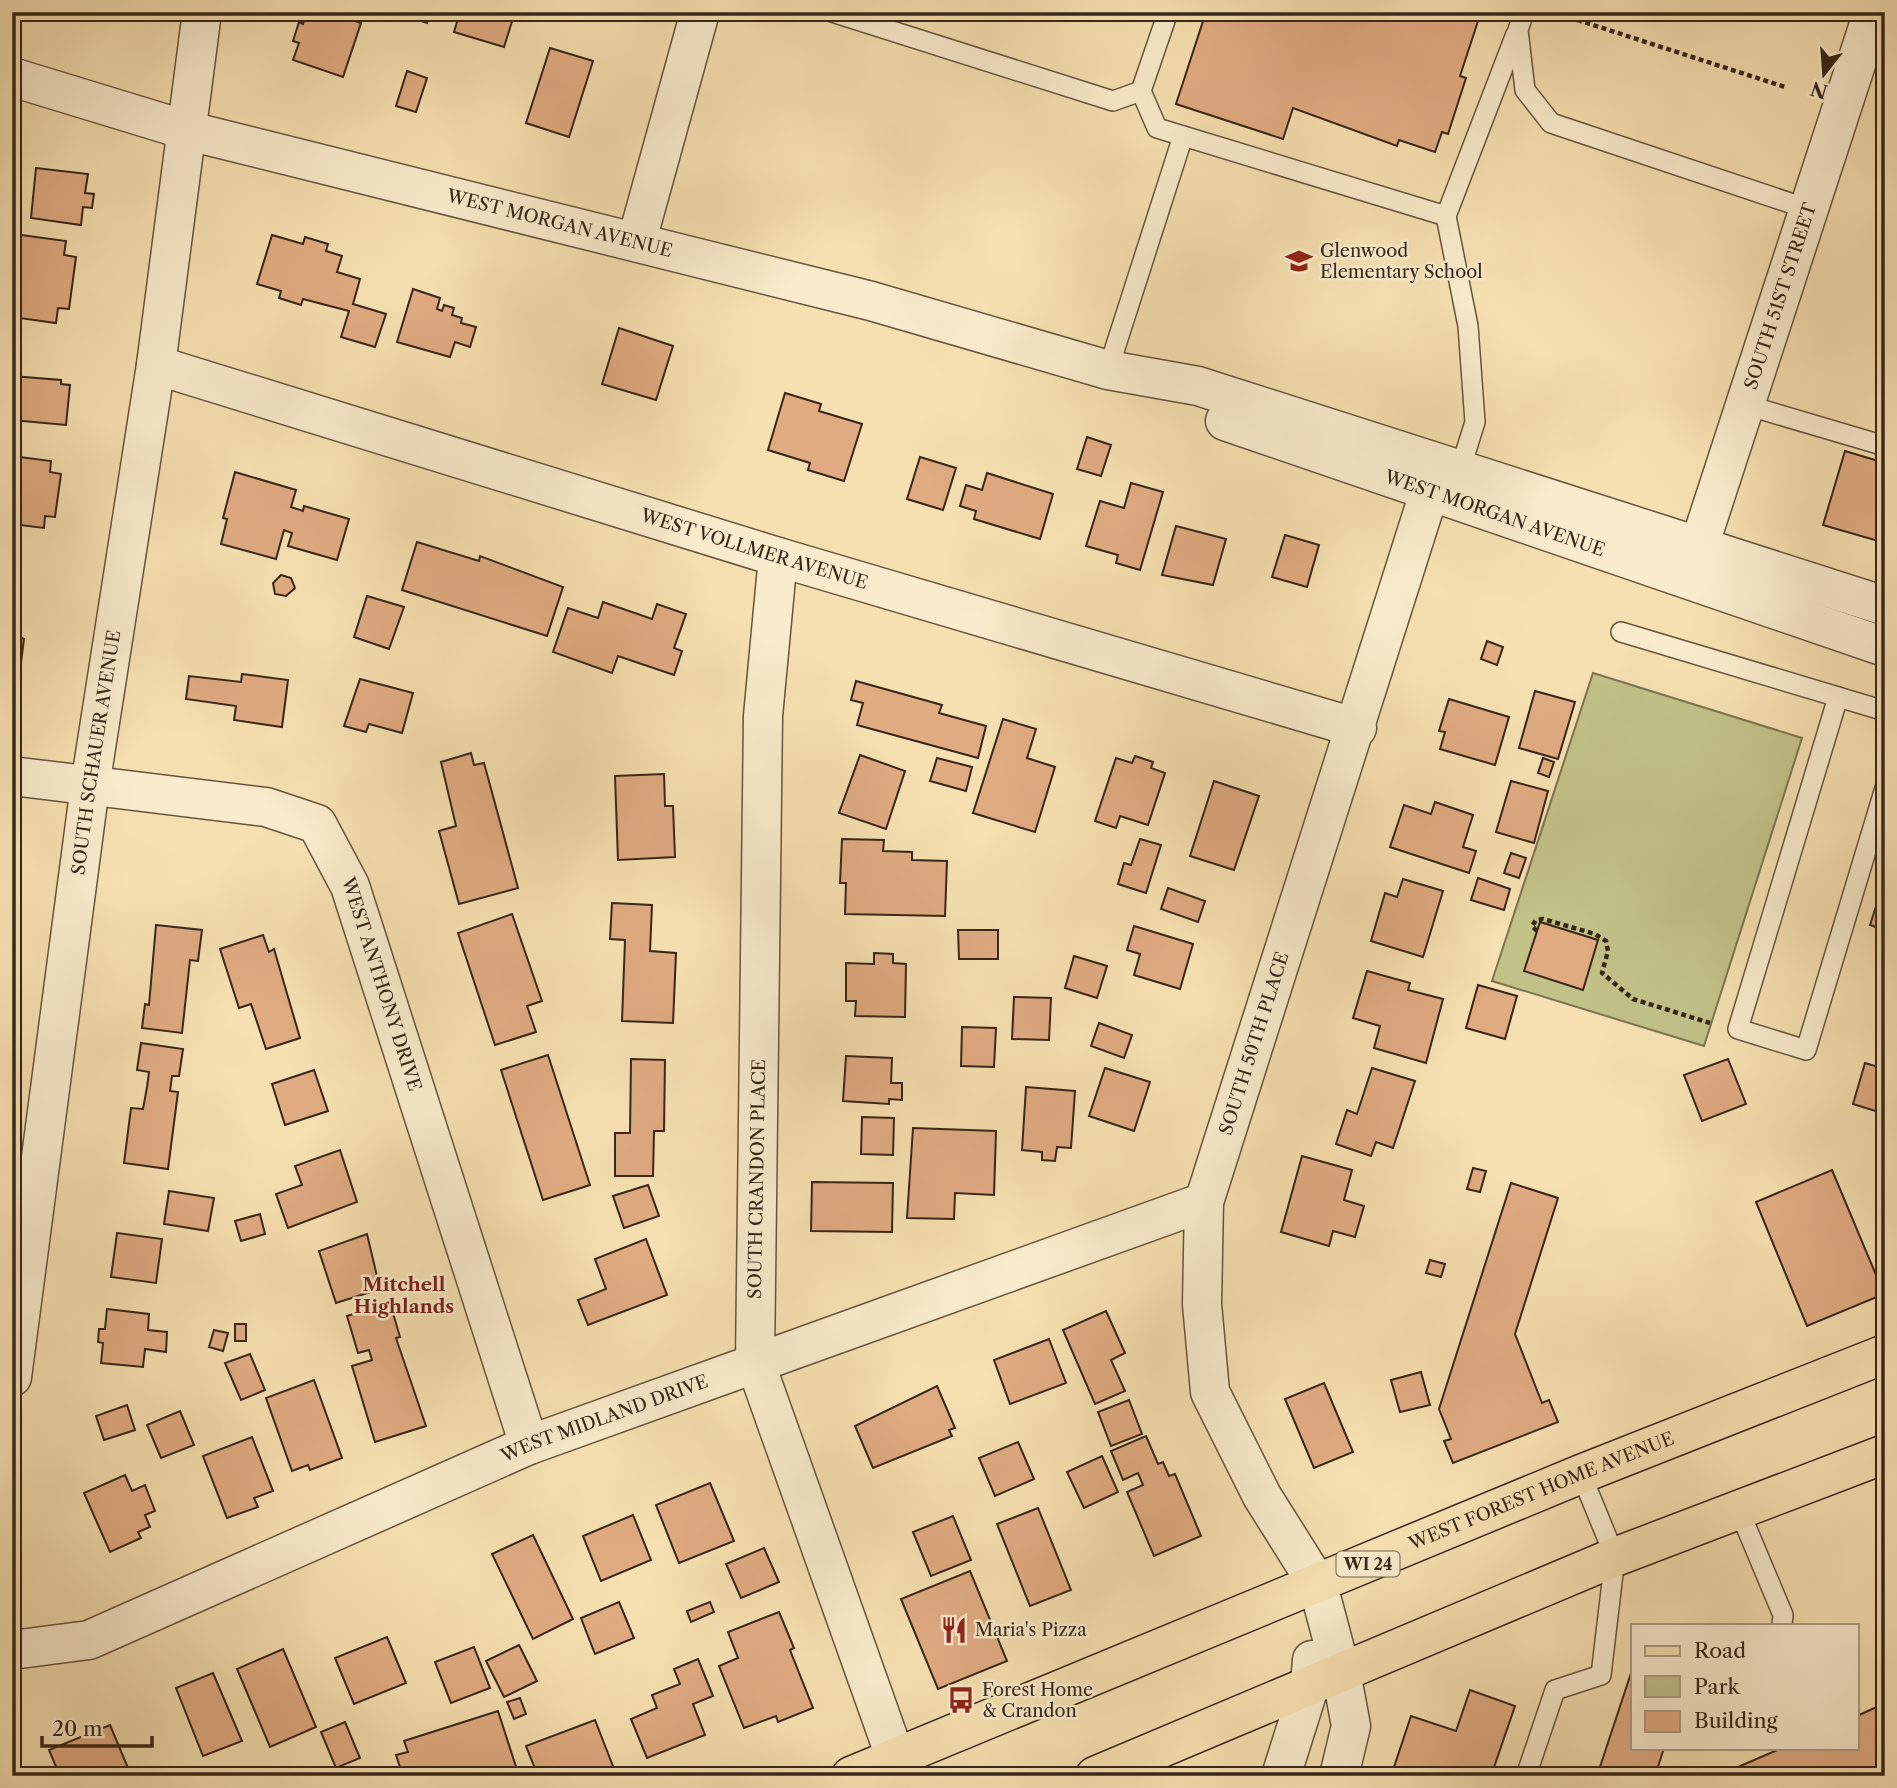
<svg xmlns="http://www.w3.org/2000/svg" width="1897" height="1788" font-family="'Libre Caslon Text',serif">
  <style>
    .green { fill: #c2c188; stroke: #7c7450; stroke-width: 2 }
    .building { fill: #e1ab82; stroke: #372619; stroke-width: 2 }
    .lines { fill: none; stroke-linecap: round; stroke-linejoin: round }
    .service-casing { stroke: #67543f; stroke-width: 22 }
    .minor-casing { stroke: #67543f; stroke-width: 41 }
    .tertiary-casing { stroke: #67543f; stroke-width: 41 }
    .primary-casing { stroke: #372619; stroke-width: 41 }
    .path { stroke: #372619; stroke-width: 4.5; stroke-dasharray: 5 3.5; stroke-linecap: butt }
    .service { stroke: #f9ebcc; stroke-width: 19 }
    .minor { stroke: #f9ebcc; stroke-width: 38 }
    .tertiary { stroke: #f9ebcc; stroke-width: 38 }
    .primary { stroke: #f6e0b1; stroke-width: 38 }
    .labels { text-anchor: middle; stroke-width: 5; stroke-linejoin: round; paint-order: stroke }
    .shield { fill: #f9ebcc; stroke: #71614f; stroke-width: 2 }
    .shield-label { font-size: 16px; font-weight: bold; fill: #372619 }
    .street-label { font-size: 18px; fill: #372619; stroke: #f9ebcc }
    .poi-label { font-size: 18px; fill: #372619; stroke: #f9ebcc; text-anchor: start }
    .neighbourhood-label { font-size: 19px; font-weight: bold; fill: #7a1f14; stroke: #f9ebcc }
  </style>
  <rect width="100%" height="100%" fill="#f6e0b1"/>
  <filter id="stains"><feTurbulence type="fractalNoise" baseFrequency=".00286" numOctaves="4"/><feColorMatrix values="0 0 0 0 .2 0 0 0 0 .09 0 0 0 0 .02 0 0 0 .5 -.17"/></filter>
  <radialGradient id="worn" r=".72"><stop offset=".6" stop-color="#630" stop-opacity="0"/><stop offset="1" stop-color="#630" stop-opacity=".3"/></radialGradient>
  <!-- green -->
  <polygon class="green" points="1593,673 1802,738 1704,1046 1492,981"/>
  <!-- building -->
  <g class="building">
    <polygon points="307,12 330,12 361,23 343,77 293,60 299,43 293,41 299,22 303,24"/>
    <polygon points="394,12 430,12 427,23"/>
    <polygon points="460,12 515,12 504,47 454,32"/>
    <polygon points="1206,12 1481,12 1460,76 1466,78 1448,134 1442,132 1435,152 1399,140 1397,146 1293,108 1283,139 1176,104"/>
    <polygon points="550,48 593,61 569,137 526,123"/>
    <polygon points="407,71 427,78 416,112 396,106"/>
    <polygon points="36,168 88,174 85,193 94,194 92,208 83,207 81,225 31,218"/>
    <polygon points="21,235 66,241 64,255 76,257 69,309 58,308 56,323 12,317"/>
    <polygon points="272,235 303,244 305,237 328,244 326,251 342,256 337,272 360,279 353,304 386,314 375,347 341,337 349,311 303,299 301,305 279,298 281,291 257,284"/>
    <polygon points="413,289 440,298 437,309 442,311 444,305 454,308 452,315 462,318 461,323 476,327 470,347 455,342 450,357 397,342"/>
    <polygon points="619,328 673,346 656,400 602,384"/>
    <polygon points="12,376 61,380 61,384 70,385 66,425 12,420"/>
    <polygon points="785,393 821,404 819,411 862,424 844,481 808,470 810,463 768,450"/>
    <polygon points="1087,437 1111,445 1101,476 1077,469"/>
    <polygon points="1845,451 1885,463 1885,543 1823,525"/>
    <polygon points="12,456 51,461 50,472 61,474 55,517 45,516 44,528 12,524"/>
    <polygon points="920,457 956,468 943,510 907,499"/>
    <polygon points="235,472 296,490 291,507 303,511 304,506 349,519 337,560 288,546 292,533 284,530 276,559 221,544 227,519 223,518"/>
    <polygon points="987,473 1053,494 1040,539 974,519 976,511 960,506 966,485 982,490"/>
    <polygon points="1131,483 1163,492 1140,570 1116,563 1118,555 1086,546 1100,501 1124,508"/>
    <polygon points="1176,526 1226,539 1213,585 1162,575"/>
    <polygon points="1285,535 1319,545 1307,587 1272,577"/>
    <polygon points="417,542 479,561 480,556 563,587 547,636 402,590"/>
    <polygon points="281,575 291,578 295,588 286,596 275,594 273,583"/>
    <polygon points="367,596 404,607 389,649 354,637"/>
    <polygon points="603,602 652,619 657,604 686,614 674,648 682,651 674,675 618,656 612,673 553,652 568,608 598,618"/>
    <polygon points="12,634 24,639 18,686 12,686"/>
    <polygon points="1487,641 1503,647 1497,665 1481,659"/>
    <polygon points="242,674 288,680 282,727 234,720 236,706 186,699 189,676 241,682"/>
    <polygon points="360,679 413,693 402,733 369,724 366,732 344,726"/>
    <polygon points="856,681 942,705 939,713 986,726 978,758 857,725 863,703 851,700"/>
    <polygon points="1535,691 1575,702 1558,759 1519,748"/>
    <polygon points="1449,699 1509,717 1495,765 1440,749 1445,732 1439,731"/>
    <polygon points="1003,719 1036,729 1027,758 1055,767 1035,832 973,813"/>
    <polygon points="471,753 474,765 484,763 518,888 459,904 439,831 456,826 441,762"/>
    <polygon points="860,755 905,771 886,829 839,813"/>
    <polygon points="1135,756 1153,762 1151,768 1165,773 1148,825 1120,816 1116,828 1095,821 1116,758 1132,763"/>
    <polygon points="937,758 972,767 966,791 930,781"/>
    <polygon points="1543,758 1554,762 1549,777 1538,773"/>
    <polygon points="664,774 665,806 673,806 675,857 618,860 615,776"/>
    <polygon points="1214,781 1259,796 1234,870 1190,856"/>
    <polygon points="1511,781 1548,791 1534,843 1496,832"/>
    <polygon points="1435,802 1473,815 1463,847 1476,851 1469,873 1390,847 1404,805 1431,814"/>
    <polygon points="842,839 884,840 883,851 912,852 912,860 947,861 945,916 845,914 846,883 840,883"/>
    <polygon points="1140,839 1161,845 1146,893 1118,884 1124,863 1131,865"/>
    <polygon points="1511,853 1526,858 1519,878 1504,873"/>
    <polygon points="1478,878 1510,889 1504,910 1471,900"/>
    <polygon points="1403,879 1443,891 1423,957 1371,941 1385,893 1397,897"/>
    <polygon points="1168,888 1205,901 1198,922 1161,909"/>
    <polygon points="1880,894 1885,895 1885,935 1885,930 1870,925"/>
    <polygon points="612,903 652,905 650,951 676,953 673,1023 622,1021 625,940 610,939"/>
    <polygon points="512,914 542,1001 527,1006 536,1032 495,1045 458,933"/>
    <polygon points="1540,922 1598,940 1583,990 1524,971"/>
    <polygon points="156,925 202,930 198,961 190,960 182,1033 142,1028 145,1004 149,1005"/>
    <polygon points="1134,926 1193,944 1180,989 1134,975 1140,954 1127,950"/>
    <polygon points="958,930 998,930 998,959 959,959"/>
    <polygon points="263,935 269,952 274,949 300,1038 266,1049 251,1004 239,1008 220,949"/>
    <polygon points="874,953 893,954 893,963 906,964 905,1017 855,1016 856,1001 846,1001 846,963 874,964"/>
    <polygon points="1074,956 1107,966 1097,998 1065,988"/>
    <polygon points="1367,971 1410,983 1408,990 1443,999 1426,1063 1374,1048 1380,1026 1353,1018"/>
    <polygon points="1478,985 1517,996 1505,1039 1466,1028"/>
    <polygon points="1014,997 1051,998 1049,1040 1012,1039"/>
    <polygon points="1099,1023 1132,1035 1124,1058 1091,1046"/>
    <polygon points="962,1027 996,1028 994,1067 961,1066"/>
    <polygon points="141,1043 183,1049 179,1076 172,1076 170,1091 178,1092 168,1169 124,1163 131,1108 143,1109 147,1087 149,1072 137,1070"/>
    <polygon points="548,1055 590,1185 543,1200 501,1070"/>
    <polygon points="846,1056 892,1058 891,1083 902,1083 902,1100 889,1099 889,1104 843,1101"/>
    <polygon points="631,1059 665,1060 664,1131 654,1131 653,1176 615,1176 615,1133 630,1133"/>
    <polygon points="1728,1059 1746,1104 1702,1121 1684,1075"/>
    <polygon points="1865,1063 1885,1069 1885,1114 1853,1104"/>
    <polygon points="1105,1068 1150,1082 1134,1131 1089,1116"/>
    <polygon points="1372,1068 1415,1081 1393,1148 1376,1142 1371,1156 1336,1144 1347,1110 1357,1114"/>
    <polygon points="314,1070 328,1111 285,1125 272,1084"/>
    <polygon points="1026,1087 1075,1091 1071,1148 1057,1147 1055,1161 1042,1160 1042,1152 1022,1150"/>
    <polygon points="862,1117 894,1118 893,1155 861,1154"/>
    <polygon points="913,1128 996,1131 994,1195 955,1193 954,1219 907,1218"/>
    <polygon points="340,1150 357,1202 288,1228 276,1194 302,1185 295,1166"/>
    <polygon points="1302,1156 1352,1170 1344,1200 1364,1206 1355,1237 1333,1231 1329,1246 1281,1232"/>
    <polygon points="1473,1168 1486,1171 1480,1192 1467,1189"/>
    <polygon points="1832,1170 1884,1294 1807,1326 1756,1202"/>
    <polygon points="812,1182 893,1183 892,1232 811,1231"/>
    <polygon points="1511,1183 1558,1198 1515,1334 1542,1403 1549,1400 1558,1422 1453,1463 1444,1441 1451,1439 1439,1409"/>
    <polygon points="648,1185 659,1216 624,1228 613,1196"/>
    <polygon points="169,1191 214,1198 208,1231 164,1224"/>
    <polygon points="260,1214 265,1234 241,1241 235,1221"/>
    <polygon points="117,1233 162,1239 156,1283 111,1277"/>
    <polygon points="367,1234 380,1289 336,1303 319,1251"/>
    <polygon points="646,1239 667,1295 588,1325 578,1300 606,1289 595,1259"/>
    <polygon points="1430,1260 1445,1264 1441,1277 1426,1273"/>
    <polygon points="390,1303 400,1337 396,1338 426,1426 375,1442 352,1366 372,1360 369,1350 358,1353 347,1316"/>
    <polygon points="107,1309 149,1314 148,1330 167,1332 166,1352 145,1349 143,1367 101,1363 103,1343 98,1342 99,1329 105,1329"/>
    <polygon points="1106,1311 1125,1353 1111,1360 1125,1391 1095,1404 1063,1330"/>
    <rect x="235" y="1324" width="11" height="17"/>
    <polygon points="214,1330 228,1333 223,1351 209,1347"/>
    <polygon points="1049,1339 1066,1383 1010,1404 994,1360"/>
    <polygon points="250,1354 265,1390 241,1400 225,1363"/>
    <polygon points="1421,1372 1430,1405 1400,1412 1391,1380"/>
    <polygon points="314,1380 342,1458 310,1470 308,1465 292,1471 266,1398"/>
    <polygon points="1324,1383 1353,1452 1314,1468 1285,1399"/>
    <polygon points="937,1386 955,1428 949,1430 952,1436 873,1468 855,1426"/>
    <polygon points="1129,1400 1142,1434 1111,1446 1098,1412"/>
    <polygon points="127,1405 135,1430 104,1440 96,1416"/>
    <polygon points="180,1411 194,1445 161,1458 147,1425"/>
    <polygon points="1146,1436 1158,1464 1163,1462 1169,1476 1175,1474 1201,1536 1154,1556 1127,1492 1143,1485 1138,1473 1123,1480 1111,1451"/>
    <polygon points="252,1437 273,1491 254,1498 258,1507 227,1518 203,1456"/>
    <polygon points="1018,1442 1034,1479 995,1496 979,1458"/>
    <polygon points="1102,1456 1118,1492 1084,1508 1067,1472"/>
    <polygon points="125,1475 132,1491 145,1485 155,1511 145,1515 150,1527 138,1532 141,1538 110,1552 84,1493"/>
    <polygon points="710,1483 734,1541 679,1563 656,1505"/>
    <polygon points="1038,1508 1071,1590 1030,1606 997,1524"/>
    <polygon points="633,1515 651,1560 601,1581 583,1536"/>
    <polygon points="953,1516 971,1560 931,1576 913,1532"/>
    <polygon points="533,1535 573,1619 533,1639 492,1554"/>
    <polygon points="764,1548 779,1582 741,1598 726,1564"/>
    <polygon points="970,1571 1007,1661 938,1689 901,1599"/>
    <polygon points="619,1602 634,1638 595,1654 581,1618"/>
    <polygon points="710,1602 714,1612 691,1622 687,1611"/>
    <polygon points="779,1612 794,1648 790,1650 813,1708 778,1722 776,1716 744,1728 719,1666 738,1658 728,1632"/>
    <polygon points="387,1637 406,1683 354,1704 335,1658"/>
    <polygon points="519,1645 537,1681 504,1697 486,1661"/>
    <polygon points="474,1647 490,1688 451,1703 435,1662"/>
    <polygon points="283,1649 316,1727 270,1747 237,1669"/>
    <polygon points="698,1659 713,1696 693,1704 705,1735 647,1758 631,1719 657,1708 652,1695 680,1684 674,1669"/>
    <polygon points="1632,1670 1633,1748 1664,1748 1655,1776 1597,1776"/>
    <polygon points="213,1673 242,1741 203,1756 176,1688"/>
    <polygon points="1470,1690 1515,1706 1491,1776 1391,1776 1411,1716 1456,1731"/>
    <polygon points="520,1698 526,1714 514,1719 507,1702"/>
    <polygon points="1883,1704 1885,1776 1717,1776 1782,1748 1857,1748 1857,1716"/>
    <polygon points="498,1711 519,1776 460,1776 459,1772 447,1776 403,1776 396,1755 408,1752 404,1741"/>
    <polygon points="595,1720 616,1774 538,1776 526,1746"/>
    <polygon points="345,1722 360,1758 336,1768 321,1732"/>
    <polygon points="110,1725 128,1768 108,1776 60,1776 49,1750"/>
  </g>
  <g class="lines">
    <defs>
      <g id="service">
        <polyline points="832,12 1113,101 1141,91"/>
        <polyline points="1168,12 1141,91 1157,128 1446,216 1468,326 1475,422 1460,470"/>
        <polyline points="1524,12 1518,30 1525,90 1551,123 1811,210"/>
        <polyline points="1446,216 1516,34"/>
        <polyline points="1108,370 1183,136"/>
        <polyline points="1746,405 1885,446"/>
        <polyline points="1621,632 1885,711"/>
        <polyline points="1838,697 1738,1029 1806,1050 1885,788"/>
        <polyline points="1739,1510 1783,1615 1782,1625"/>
        <polyline points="1526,1776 1555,1690 1601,1675 1615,1557 1581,1474"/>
      </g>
      <g id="minor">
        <polyline points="637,240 700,12"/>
        <path id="s1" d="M156,365L778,557L1357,728"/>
        <polyline points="778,557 763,716 755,1362 902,1776"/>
        <path id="s2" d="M12,776L266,807L317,824L350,886L529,1445"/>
        <path id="s3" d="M12,1377L90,786L156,365L202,12"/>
        <path id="s4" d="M1318,1585L1262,1496L1210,1392L1202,1304L1204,1202L1429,493"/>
        <path id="s5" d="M12,1650L89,1640L529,1445L1204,1202"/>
      </g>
      <g id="tertiary">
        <path id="s6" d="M12,77L189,131L871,301L1108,370L1198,386L1885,606"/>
        <path id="s7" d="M1225,421L1885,647"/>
        <path id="s8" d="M1691,571L1873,12"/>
        <polyline points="1318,1585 1341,1672 1351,1726 1339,1776"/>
        <polyline points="1281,1776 1310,1684 1312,1660"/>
      </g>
      <g id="primary">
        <path id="s9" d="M851,1776L1581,1474L1885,1354"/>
        <polyline points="1095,1776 1615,1557 1885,1454"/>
      </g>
    </defs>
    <!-- service casing -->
    <use href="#service" class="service-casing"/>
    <!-- minor casing -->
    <use href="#minor" class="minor-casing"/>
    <!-- tertiary casing -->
    <use href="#tertiary" class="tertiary-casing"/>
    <!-- primary casing -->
    <use href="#primary" class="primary-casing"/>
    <!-- path -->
    <g class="path">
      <polyline points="1553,12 1785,87"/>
      <polyline points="1537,931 1532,926 1536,920 1543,919 1595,934 1606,941 1608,951 1602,973 1633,999 1710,1023"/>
    </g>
    <!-- service -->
    <use href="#service" class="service"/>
    <!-- minor -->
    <use href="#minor" class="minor"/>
    <!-- tertiary -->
    <use href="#tertiary" class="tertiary"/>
    <!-- primary -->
    <use href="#primary" class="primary"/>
  </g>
  <!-- icons -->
  <defs>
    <symbol id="school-bare" viewBox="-9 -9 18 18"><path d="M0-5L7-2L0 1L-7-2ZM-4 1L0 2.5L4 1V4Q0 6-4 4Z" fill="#8f2418" stroke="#f9ebcc" stroke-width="2.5" paint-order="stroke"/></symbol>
    <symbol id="restaurant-bare" viewBox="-9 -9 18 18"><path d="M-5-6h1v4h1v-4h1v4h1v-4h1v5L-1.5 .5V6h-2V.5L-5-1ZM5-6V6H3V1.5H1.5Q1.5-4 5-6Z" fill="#8f2418" stroke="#f9ebcc" stroke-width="2.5" paint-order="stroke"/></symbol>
    <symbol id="bus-bare" viewBox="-9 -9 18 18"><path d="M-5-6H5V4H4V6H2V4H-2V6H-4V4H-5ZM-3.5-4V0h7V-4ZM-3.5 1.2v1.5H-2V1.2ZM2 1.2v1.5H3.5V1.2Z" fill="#8f2418" stroke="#f9ebcc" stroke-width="2.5" paint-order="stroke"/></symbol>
  </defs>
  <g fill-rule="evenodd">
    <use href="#school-bare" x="1280" y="242" width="38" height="38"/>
    <use href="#restaurant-bare" x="935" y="1611" width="38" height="38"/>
    <use href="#bus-bare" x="942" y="1681" width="38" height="38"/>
  </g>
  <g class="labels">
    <!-- shield labels -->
    <rect class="shield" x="1336.5" y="1551.5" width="63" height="25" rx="5"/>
    <g class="shield-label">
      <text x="1368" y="1570">WI 24</text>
    </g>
    <!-- street labels -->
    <g class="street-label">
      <text dy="6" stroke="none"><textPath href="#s6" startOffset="567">WEST MORGAN AVENUE</textPath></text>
      <text dy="6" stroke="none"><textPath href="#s8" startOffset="289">SOUTH 51ST STREET</textPath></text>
      <text dy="6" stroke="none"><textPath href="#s7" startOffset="285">WEST MORGAN AVENUE</textPath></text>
      <text dy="6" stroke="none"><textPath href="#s1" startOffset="626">WEST VOLLMER AVENUE</textPath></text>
      <text dy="6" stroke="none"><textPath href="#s3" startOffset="630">SOUTH SCHAUER AVENUE</textPath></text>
      <text dy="6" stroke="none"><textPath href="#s2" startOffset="483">WEST ANTHONY DRIVE</textPath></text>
      <text dy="6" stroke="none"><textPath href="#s4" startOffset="578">SOUTH 50TH PLACE</textPath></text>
      <text transform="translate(757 1179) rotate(-89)" y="6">SOUTH CRANDON PLACE</text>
      <text dy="6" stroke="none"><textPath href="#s5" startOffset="639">WEST MIDLAND DRIVE</textPath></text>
      <text dy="6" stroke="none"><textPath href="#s9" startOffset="747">WEST FOREST HOME AVENUE</textPath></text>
    </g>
    <!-- poi labels -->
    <g class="poi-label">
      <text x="1320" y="257">Glenwood<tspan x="1320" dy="21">Elementary School</tspan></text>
      <text x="975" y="1636">Maria's Pizza</text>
      <text x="982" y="1696">Forest Home<tspan x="982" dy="21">&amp; Crandon</tspan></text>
    </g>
    <!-- neighbourhood labels -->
    <g class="neighbourhood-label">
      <text x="404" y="1291">Mitchell<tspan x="404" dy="22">Highlands</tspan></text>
    </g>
  </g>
  <!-- margin -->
  <rect width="1897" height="1788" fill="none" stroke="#f6e0b1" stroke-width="42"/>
  <rect x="14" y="14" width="1869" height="1760" fill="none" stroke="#372619" stroke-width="3.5"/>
  <rect x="21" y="21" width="1855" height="1746" fill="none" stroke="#372619" stroke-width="2"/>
  <!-- legend -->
  <rect x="1631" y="1624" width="228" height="126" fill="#f9ebcc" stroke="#ab9c84" stroke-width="2"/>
  <rect x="1645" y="1646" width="35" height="10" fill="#f6e0b1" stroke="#ab9c84" stroke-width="2"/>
  <text x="1694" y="1658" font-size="21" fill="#372619">Road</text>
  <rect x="1645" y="1676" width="35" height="21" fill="#c2c188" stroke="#ab9c84" stroke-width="2"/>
  <text x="1694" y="1694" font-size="21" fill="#372619">Park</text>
  <rect x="1645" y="1711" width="35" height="21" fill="#e1ab82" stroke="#ab9c84" stroke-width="2"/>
  <text x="1694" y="1728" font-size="21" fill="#372619">Building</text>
  <!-- north arrow -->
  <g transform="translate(1824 74) rotate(197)" stroke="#f9ebcc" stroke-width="5" paint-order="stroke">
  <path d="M0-5L12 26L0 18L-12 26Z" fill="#372619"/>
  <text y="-10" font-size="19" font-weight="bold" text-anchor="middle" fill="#372619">N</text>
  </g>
  <!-- scale -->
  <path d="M42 1736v10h110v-10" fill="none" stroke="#372619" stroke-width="3.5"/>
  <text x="52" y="1736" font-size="21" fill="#372619" stroke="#f9ebcc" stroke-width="5" paint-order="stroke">20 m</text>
  <rect width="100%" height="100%" filter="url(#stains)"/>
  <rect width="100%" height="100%" fill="url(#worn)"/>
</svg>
